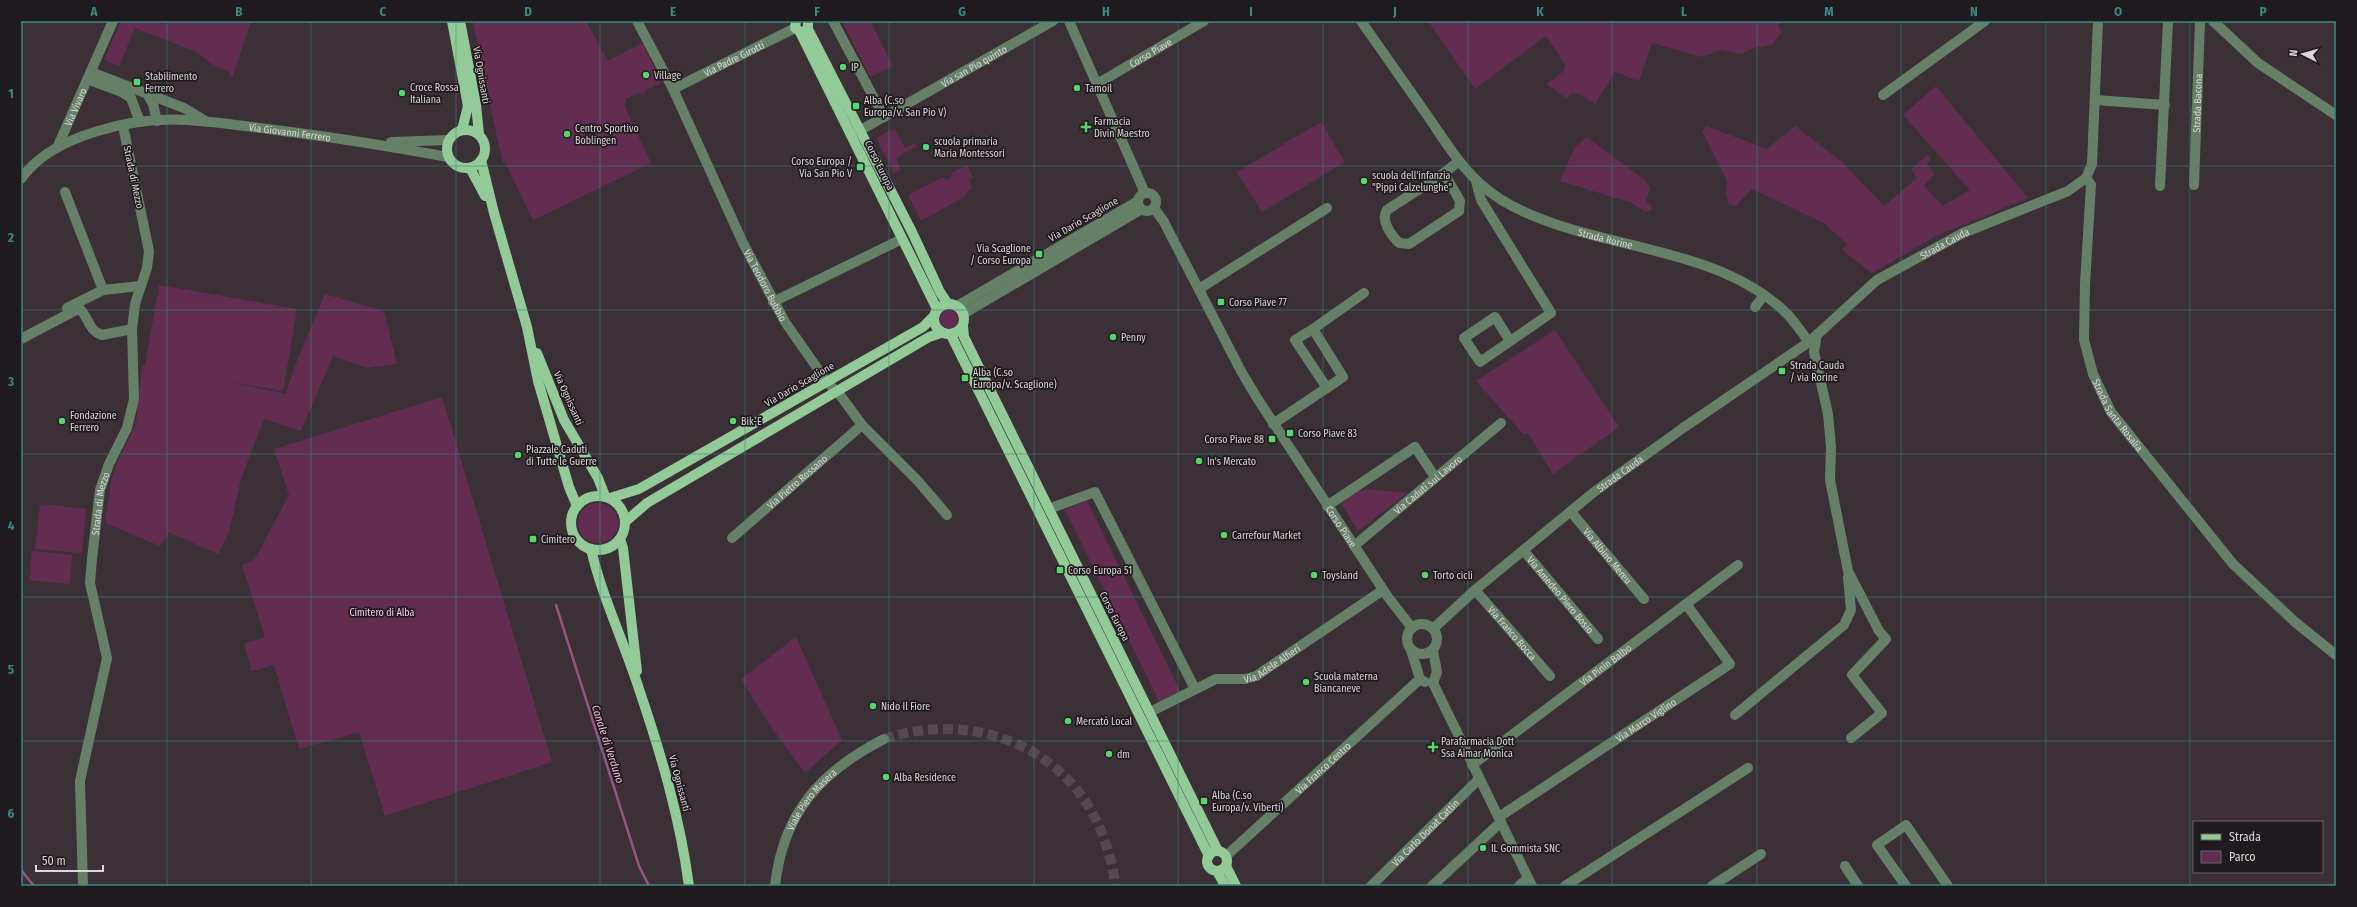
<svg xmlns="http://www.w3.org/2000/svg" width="2357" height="907" font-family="'Fira Sans Condensed',sans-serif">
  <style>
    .green { fill: #632d51 }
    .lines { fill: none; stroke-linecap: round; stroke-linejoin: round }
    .stream { stroke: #985480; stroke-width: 2.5 }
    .minor-tunnel { stroke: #54494f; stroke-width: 10; stroke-dasharray: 10 5; stroke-linecap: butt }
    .minor { stroke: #658067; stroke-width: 10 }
    .major { stroke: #92ca98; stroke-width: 10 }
    .grid { fill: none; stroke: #388983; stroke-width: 1; stroke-opacity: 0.55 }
    .poi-dot { fill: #58d570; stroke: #1f1a1d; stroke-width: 1.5 }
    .labels { text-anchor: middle; stroke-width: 3.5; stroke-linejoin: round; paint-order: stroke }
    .street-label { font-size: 10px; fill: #dcd5d9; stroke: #1f1a1d }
    .poi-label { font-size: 10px; fill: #dcd5d9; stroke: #1f1a1d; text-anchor: start }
    .park-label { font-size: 10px; fill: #f7cfe7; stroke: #1f1a1d }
    .water-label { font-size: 11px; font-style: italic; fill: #f9bde1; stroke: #1f1a1d }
    .neatline { fill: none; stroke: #388983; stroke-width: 1.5 }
    .grid-label { font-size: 13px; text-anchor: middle; font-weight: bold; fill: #388983 }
  </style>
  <rect width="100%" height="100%" fill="#3c3037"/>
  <!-- green -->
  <g class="green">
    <polygon points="121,21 251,21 232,78 229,72 210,63 197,52 135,28 119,66 104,60"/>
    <polygon points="473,21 586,21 608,61 642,43 662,83 646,90 643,94 639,93 626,99 625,107 651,163 533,220 506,164 502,161"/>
    <polygon points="842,21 870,21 893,66 870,77"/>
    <polygon points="1428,21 1786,21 1777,25 1782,32 1773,44 1754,48 1741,54 1720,50 1702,57 1652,43 1639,81 1615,72 1595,104 1578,93 1570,94 1567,99 1546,84 1564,71 1565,64 1546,36 1475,89"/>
    <polygon points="1936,86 2028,198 1936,236 1872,273 1841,249 1848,245 1824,223 1752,189 1736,206 1729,204 1726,194 1727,181 1702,131 1706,126 1767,149 1795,126 1841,161 1884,206 1917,178 1911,169 1927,155 1931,158 1927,163 1934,174 1924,186 1943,206 1970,190 1903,115"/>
    <polygon points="1321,122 1345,162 1262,212 1237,172"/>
    <polygon points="894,128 905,148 915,143 917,146 896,158 901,170 894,173 876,138"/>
    <polygon points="1587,137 1645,180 1650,188 1646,202 1652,205 1651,211 1644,211 1632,203 1560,181 1575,147"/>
    <polygon points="967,165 973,178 969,180 972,187 964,197 921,221 908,195 942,178 950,180 952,173"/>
    <polygon points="159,285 297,309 283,391 224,381 286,394 294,368 325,294 384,311 397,364 367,368 333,356 301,431 264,419 241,479 229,532 218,554 169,532 160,546 105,523 111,481 117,463 136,424 142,366 145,366"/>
    <circle cx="949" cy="319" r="9"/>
    <polygon points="1555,330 1619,427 1553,474 1528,433 1524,435 1476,381"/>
    <polygon points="442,397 552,762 385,816 359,732 299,749 274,665 252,671 244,644 265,637 242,565 255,559 289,495 274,449"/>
    <polygon points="1367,489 1408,493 1358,531 1341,503 1358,491"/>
    <polygon points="1087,501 1180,691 1159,701 1065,510"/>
    <circle cx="598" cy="523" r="20"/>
    <polygon points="40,504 86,509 82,553 35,549"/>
    <polygon points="32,551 72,555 70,584 29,580"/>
    <polygon points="796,637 842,740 805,773 769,724 741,679"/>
  </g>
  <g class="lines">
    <!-- stream -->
    <g class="stream">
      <polyline points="556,605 639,866 649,886"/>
      <polyline points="21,870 34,886"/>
    </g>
    <!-- minor-tunnel -->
    <path class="minor-tunnel" d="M884,739C971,710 1067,745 1102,833C1108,850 1114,867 1115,886"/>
    <!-- minor -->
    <g class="minor">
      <path id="s1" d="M637,21L673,89L743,243L785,322L827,382L840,395L862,425L918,481L947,515"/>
      <polyline points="833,21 884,117"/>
      <polyline points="1069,21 1145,193"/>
      <path id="s2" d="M1361,21C1383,52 1405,84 1427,115C1449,147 1466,177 1500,199C1583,251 1710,241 1784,311C1794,320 1801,332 1809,342"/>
      <polyline points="2213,21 2258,63 2336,115"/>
      <polyline points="91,72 184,108 204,120"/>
      <polyline points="87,79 122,92 131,98 140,122"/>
      <path id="s3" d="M1097,84L1204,21"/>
      <path id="s4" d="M673,89L795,28"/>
      <polyline points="147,94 153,104 157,121"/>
      <polyline points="1883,95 1985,21"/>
      <polyline points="2095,100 2165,105"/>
      <path id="s5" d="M852,135L1053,21"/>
      <polyline points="391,142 448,140"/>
      <path id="s6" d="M57,148L113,21"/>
      <path d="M1444,173L1460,201L1459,211L1409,244L1399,243C1391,235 1380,220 1387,210L1444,173L1459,161"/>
      <path id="s7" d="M2086,178L2091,185L2085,284L2084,340L2093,374L2111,412L2233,564L2295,622L2336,655"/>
      <path id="s8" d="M21,179C52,134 135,117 187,120C219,122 251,127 283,131C339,138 393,147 448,157"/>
      <polyline points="1476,181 1481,200 1551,313 1480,362 1464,338 1495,317 1510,341"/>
      <path id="s9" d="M2194,185L2200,21"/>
      <polyline points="2160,186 2168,21"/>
      <polyline points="65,192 103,290"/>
      <circle cx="1147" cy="202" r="9"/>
      <path id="s10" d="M1154,208L1164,222L1241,371L1257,398L1388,597L1412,628"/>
      <polyline points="1199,289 1327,208"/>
      <polyline points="773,302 902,239"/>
      <polyline points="957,306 1138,201"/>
      <polyline points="1755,307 1764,295"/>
      <polyline points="67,308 103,290 140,286"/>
      <polyline points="963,314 1142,209"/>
      <polyline points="1313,329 1364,293"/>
      <polyline points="1817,334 1814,352 1828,414 1831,447 1830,480 1848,571 1879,631 1886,639 1852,675 1882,713 1851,738"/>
      <path d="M21,339L76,310H81C89,319 89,331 102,335L132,329"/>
      <polyline points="1273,424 1276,422 1343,377 1313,329 1295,340 1327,388"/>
      <polyline points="1327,506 1415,447 1435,477"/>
      <polyline points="1054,507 1095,492 1195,689"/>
      <path id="s11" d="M1571,512L1644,599"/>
      <path id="s12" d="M732,538L862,425"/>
      <path id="s13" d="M1354,546L1501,423"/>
      <path id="s14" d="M1524,551L1598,639"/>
      <path id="s15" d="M1475,590L1550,676"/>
      <circle cx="1422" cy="639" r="15"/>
      <path id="s16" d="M1434,628L1475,590L1594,492L1683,428L1809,342L1877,280L1963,233L2068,191L2086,178L2092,164L2098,21"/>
      <polyline points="1411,650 1420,679 1425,682"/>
      <polyline points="1433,651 1437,672 1433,683"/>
      <polyline points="1433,683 1532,886"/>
      <path id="s17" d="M1150,712L1216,679H1245L1256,676L1383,590"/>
      <polyline points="1735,715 1844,625 1851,610 1848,577"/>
      <path id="s18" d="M1472,765L1738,565"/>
      <path id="s19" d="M1499,817L1730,664L1686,604"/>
      <path id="s20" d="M1226,856L1420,679"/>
      <polyline points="1845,866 1858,886"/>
      <path id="s21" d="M83,886L80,781L107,658L90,583L92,559L100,490L109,464L127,428L134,399L132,329L135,304L147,268L149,251L123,126"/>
      <path id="s22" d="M775,886C783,813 820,772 884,739"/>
      <path id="s23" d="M1371,886L1479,779"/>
      <polyline points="1432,886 1501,822"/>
      <polyline points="1519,886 1528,878"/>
      <polyline points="1565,886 1748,768"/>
      <polyline points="1712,886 1761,854"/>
      <polyline points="1906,886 1877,845 1906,825 1948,886"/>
    </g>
    <!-- major -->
    <g class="major">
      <polyline points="452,21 468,106 462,130"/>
      <polyline points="460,21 476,105 479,134"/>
      <polyline points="796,21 795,28 802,33 808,29 808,21"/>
      <polyline points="808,29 912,232 940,292 948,304"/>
      <polyline points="800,32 937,309"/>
      <circle cx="466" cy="149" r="19"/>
      <polyline points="481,160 494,213 527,327 538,381 569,487 577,506"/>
      <polyline points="470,168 485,196"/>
      <circle cx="949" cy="319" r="15"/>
      <polyline points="963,326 964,337 1218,851"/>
      <polyline points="951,335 1209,856"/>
      <polyline points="537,353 564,420 598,478 605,496"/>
      <circle cx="598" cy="523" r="27"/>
      <polyline points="610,498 639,489 923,327 934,316"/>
      <polyline points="625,522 647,503 929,337 941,333"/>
      <polyline points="620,539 623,548 637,671"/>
      <path d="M591,549C602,597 624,642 639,689C661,754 680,818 689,886"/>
      <circle cx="1217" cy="861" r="10"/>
      <polyline points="1226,866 1236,886"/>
      <polyline points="1217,871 1225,886"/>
    </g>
  </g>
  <!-- grid -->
  <path class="grid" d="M167,21V886M311,21V886M456,21V886M600,21V886M745,21V886M889,21V886M1034,21V886M1178,21V886M1323,21V886M1468,21V886M1612,21V886M1757,21V886M1901,21V886M2046,21V886M2190,21V886M21,166H2336M21,310H2336M21,454H2336M21,597H2336M21,741H2336"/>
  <!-- markers -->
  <g class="poi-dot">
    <circle cx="843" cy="67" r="4"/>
    <circle cx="646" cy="75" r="4"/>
    <rect x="133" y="78" width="8" height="8" rx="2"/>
    <circle cx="1077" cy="88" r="4"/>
    <circle cx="402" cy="93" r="4"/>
    <rect x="852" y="102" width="8" height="8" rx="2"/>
    <path d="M1084 121h4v4h4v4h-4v4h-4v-4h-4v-4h4z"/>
    <circle cx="567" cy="134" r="4"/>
    <circle cx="926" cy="147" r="4"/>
    <rect x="856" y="163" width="8" height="8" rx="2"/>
    <circle cx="1364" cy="181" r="4"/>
    <rect x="1035" y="250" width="8" height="8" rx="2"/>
    <rect x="1217" y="298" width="8" height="8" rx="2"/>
    <circle cx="1113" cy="337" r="4"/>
    <rect x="1778" y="367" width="8" height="8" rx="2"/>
    <rect x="961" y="374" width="8" height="8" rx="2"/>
    <circle cx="62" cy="421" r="4"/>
    <circle cx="733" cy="421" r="4"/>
    <rect x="1286" y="429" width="8" height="8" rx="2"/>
    <rect x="1268" y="435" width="8" height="8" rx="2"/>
    <circle cx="518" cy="455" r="4"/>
    <circle cx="1199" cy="461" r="4"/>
    <circle cx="1224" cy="535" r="4"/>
    <rect x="529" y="535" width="8" height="8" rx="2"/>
    <rect x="1056" y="566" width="8" height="8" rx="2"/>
    <circle cx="1314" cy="575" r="4"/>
    <circle cx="1425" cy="575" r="4"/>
    <circle cx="1306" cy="682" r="4"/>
    <circle cx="873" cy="706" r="4"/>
    <circle cx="1068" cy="721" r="4"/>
    <path d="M1431 741h4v4h4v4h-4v4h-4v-4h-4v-4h4z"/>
    <circle cx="1109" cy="754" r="4"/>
    <circle cx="886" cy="777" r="4"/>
    <rect x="1200" y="797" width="8" height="8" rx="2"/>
    <circle cx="1483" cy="848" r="4"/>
  </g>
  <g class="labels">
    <!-- street labels -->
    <g class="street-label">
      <text dy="4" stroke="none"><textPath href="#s3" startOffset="62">Corso Piave</textPath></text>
      <text dy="4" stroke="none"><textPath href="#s4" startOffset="68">Via Padre Girotti</textPath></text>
      <text dy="4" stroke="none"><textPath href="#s5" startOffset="140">Via san Pio quinto</textPath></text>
      <text transform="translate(482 75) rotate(80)" y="4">Via Ognissanti</text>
      <text dy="4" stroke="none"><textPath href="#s9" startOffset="82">Strada Bacona</textPath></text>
      <text dy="4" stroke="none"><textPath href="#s6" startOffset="45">Via Vivaro</textPath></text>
      <text dy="4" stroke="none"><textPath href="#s8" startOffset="286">Via Giovanni Ferrero</textPath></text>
      <text transform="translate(880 165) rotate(64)" y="4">Corso Europa</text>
      <text transform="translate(134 177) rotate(78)" y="4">Strada di Mezzo</text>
      <text transform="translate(1083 219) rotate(-30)" y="4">Via Dario Scaglione</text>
      <text dy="4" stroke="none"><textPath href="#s2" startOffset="340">Strada Rorine</textPath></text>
      <text dy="4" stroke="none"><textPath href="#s16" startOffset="641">Strada Cauda</textPath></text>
      <text dy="4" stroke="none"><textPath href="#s1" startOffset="294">Via Teodoro Bubbio</textPath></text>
      <text transform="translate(799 384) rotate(-30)" y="4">Via Dario Scaglione</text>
      <text transform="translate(569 398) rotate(66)" y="4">Via Ognissanti</text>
      <text dy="4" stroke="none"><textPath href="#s7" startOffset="247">Strada Santa Rosalia</textPath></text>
      <text dy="4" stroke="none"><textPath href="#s16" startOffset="242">Strada Cauda</textPath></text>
      <text dy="4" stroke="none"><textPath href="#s12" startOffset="86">Via Pietro Rossano</textPath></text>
      <text dy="4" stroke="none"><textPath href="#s13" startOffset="96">Via Caduti sul Lavoro</textPath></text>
      <text dy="4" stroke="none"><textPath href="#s21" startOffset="388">Strada di Mezzo</textPath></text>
      <text dy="4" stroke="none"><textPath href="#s10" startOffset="370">Corso Piave</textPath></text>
      <text dy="4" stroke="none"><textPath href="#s11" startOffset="57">Via Albino Mereu</textPath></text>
      <text dy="4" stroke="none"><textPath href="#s14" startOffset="57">Via Amedeo Piero Bosio</textPath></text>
      <text transform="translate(1115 616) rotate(63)" y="4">Corso Europa</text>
      <text dy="4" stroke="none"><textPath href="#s15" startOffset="57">Via Franco Bocca</textPath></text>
      <text dy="4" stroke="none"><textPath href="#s17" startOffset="134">Via Adele Alfieri</textPath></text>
      <text dy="4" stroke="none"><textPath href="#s18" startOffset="167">Via Pinin Balbo</textPath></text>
      <text dy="4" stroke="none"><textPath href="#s19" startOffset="176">Via Marco Viglino</textPath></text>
      <text dy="4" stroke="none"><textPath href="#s20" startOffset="131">Via Franco Centro</textPath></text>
      <text transform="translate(680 783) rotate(75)" y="4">Via Ognissanti</text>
      <text dy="4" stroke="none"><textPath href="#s22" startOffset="96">Viale Piero Masera</textPath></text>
      <text dy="4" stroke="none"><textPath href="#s23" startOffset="76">Via Carlo Donat Cattin</textPath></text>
    </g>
    <!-- poi labels -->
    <g class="poi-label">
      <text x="851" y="71">IP</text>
      <text x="654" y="79">Village</text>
      <text x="145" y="80">Stabilimento<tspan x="145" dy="12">Ferrero</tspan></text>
      <text x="410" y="91">Croce Rossa<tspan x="410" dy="12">Italiana</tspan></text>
      <text x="1085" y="92">Tamoil</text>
      <text x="864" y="104">Alba (C.so<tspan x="864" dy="12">Europa/v. San Pio V)</tspan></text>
      <text x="1094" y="125">Farmacia<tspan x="1094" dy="12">Divin Maestro</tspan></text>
      <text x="575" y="132">Centro Sportivo<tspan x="575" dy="12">Boblingen</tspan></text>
      <text x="934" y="145">scuola primaria<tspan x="934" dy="12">Maria Montessori</tspan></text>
      <text x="852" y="165" text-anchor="end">Corso Europa /<tspan x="852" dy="12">Via San Pio V</tspan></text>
      <text x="1372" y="179">scuola dell'infanzia<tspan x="1372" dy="12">"Pippi Calzelunghe"</tspan></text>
      <text x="1031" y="252" text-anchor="end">Via Scaglione<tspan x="1031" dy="12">/ Corso Europa</tspan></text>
      <text x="1229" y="306">Corso Piave 77</text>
      <text x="1121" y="341">Penny</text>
      <text x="1790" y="369">Strada Cauda<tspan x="1790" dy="12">/ via Rorine</tspan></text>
      <text x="973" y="376">Alba (C.so<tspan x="973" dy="12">Europa/v. Scaglione)</tspan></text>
      <text x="70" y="419">Fondazione<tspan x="70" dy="12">Ferrero</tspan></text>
      <text x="741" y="425">Bik-E</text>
      <text x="1298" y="437">Corso Piave 83</text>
      <text x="1264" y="443" text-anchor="end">Corso Piave 88</text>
      <text x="526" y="453">Piazzale Caduti<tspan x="526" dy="12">di Tutte le Guerre</tspan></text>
      <text x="1207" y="465">In's Mercato</text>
      <text x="1232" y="539">Carrefour Market</text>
      <text x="541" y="543">Cimitero</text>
      <text x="1068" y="574">Corso Europa 51</text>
      <text x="1322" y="579">Toysland</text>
      <text x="1433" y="579">Torto cicli</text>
      <text x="1314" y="680">Scuola materna<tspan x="1314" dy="12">Biancaneve</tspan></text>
      <text x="881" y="710">Nido Il Fiore</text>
      <text x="1076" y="725">Mercatò Local</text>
      <text x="1441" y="745">Parafarmacia Dott<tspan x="1441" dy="12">Ssa Aimar Monica</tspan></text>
      <text x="1117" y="758">dm</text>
      <text x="894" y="781">Alba Residence</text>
      <text x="1212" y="799">Alba (C.so<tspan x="1212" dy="12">Europa/v. Viberti)</tspan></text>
      <text x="1491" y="852">IL Gommista SNC</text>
    </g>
    <!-- park labels -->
    <g class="park-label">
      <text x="382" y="616">Cimitero di Alba</text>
    </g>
    <!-- water labels -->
    <g class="water-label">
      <text transform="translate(608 744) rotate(72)" y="4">Canale di Verduno</text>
    </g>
  </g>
  <!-- border -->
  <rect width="2357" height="907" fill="none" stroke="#1f1a1d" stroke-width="44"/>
  <!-- legend -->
  <rect x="2193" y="821" width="130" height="52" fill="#1f1a1d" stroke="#6b6568"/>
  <rect x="2201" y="834" width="20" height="6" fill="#92ca98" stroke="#6b6568"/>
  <text x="2229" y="841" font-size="12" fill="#dcd5d9">Strada</text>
  <rect x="2201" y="851" width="20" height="12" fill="#632d51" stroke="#6b6568"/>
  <text x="2229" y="861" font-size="12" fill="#dcd5d9">Parco</text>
  <!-- north arrow -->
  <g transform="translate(2303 54) rotate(276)" stroke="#1f1a1d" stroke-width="3" paint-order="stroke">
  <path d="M0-3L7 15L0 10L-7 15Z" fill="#dcd5d9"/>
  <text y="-6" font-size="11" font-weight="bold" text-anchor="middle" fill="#dcd5d9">N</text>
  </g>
  <!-- scale -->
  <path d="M36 865v6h67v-6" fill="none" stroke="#dcd5d9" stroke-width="2"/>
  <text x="42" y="865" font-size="12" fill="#dcd5d9" stroke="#1f1a1d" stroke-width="3" paint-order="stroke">50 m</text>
  <rect x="22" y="22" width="2313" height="863" class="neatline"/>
  <g class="grid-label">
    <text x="94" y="16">A</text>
    <text x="239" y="16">B</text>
    <text x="383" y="16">C</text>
    <text x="528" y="16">D</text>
    <text x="673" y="16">E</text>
    <text x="817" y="16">F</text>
    <text x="962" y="16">G</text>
    <text x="1106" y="16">H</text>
    <text x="1251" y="16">I</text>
    <text x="1395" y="16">J</text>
    <text x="1540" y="16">K</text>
    <text x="1684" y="16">L</text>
    <text x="1829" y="16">M</text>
    <text x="1974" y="16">N</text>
    <text x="2118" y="16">O</text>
    <text x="2263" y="16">P</text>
    <text x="11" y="98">1</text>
    <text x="11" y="242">2</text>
    <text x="11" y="386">3</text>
    <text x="11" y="530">4</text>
    <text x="11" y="674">5</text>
    <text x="11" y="818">6</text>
  </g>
</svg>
